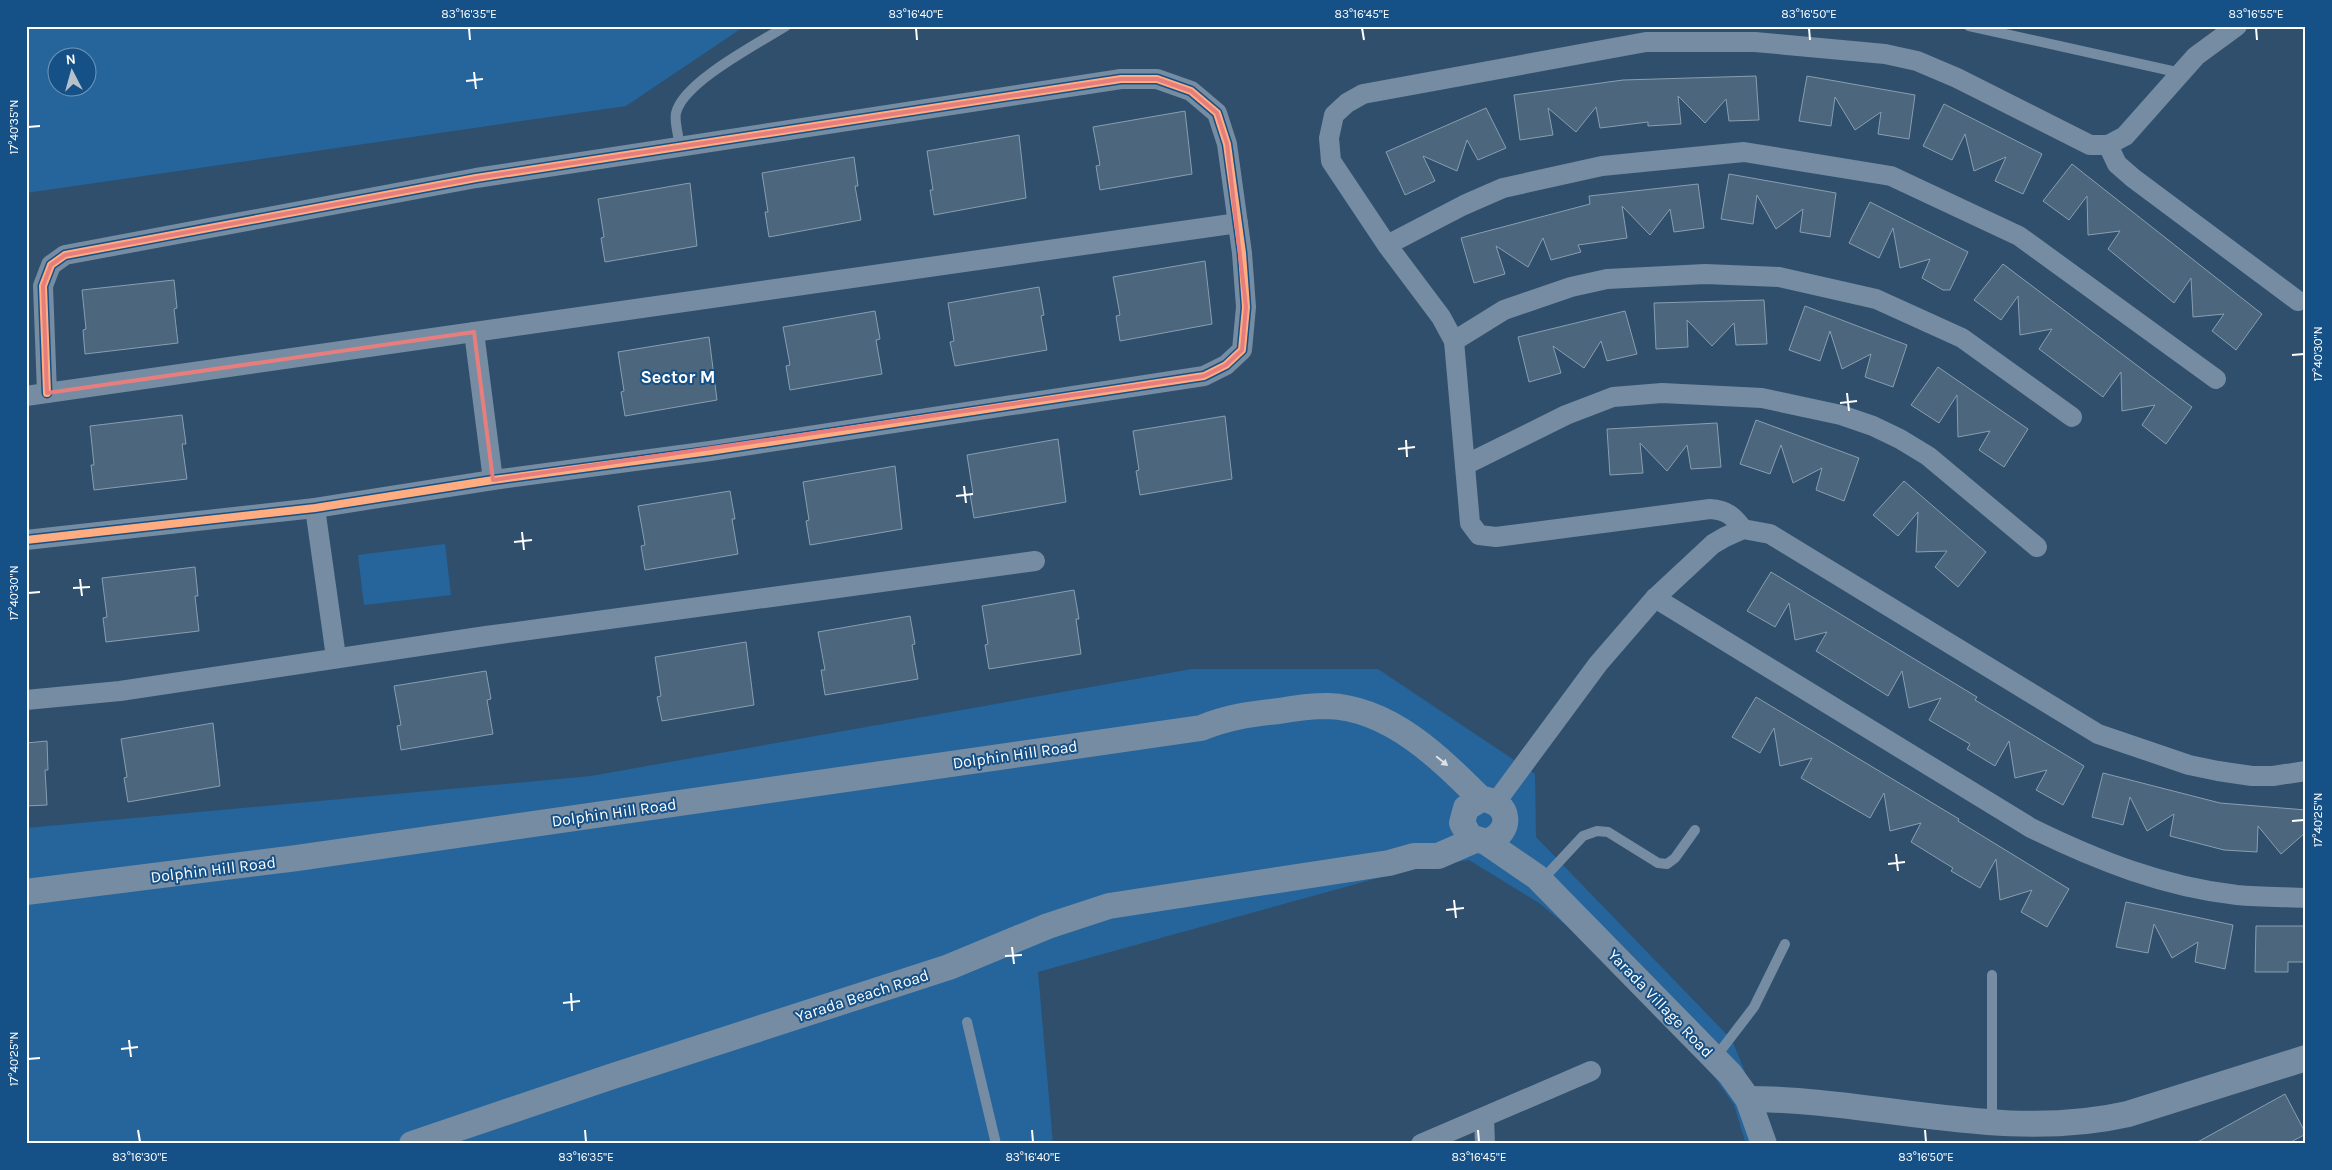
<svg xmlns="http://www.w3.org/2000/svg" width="2332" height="1170" font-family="Karla,sans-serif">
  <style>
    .green { fill: #25659c; fill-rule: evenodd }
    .building { fill: #4b667d; stroke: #899eb0 }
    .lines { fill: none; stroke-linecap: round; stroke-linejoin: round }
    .service { stroke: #758ca2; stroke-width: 10 }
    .minor { stroke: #758ca2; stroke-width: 20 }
    .tertiary { stroke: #758ca2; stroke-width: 26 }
    .cycleway-casing { stroke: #155086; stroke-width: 11 }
    .cycleway { stroke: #ffac80; stroke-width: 8 }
    .oneway { fill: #dce2e8 }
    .marked { fill: none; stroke: #e67e7e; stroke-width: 4; stroke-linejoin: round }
    .ticks { fill: none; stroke: #fff; stroke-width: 2 }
    .labels { text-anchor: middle; stroke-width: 4; stroke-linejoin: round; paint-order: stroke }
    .street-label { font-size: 16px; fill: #fff; stroke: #155086 }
    .neighbourhood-label { font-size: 18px; font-weight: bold; fill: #fff; stroke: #155086 }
    .neatline { fill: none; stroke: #fff; stroke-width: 2 }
    .ticks-label { font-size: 12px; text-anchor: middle; fill: #fff }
  </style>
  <rect width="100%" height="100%" fill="#2f4f6c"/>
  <!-- green -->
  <g class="green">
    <path d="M26,26H745L626,106L26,193ZM58,58H88V88H58Z"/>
    <polygon points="445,544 451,595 364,605 358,555"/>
    <polygon points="1192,669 1378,669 1535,774 1536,837 1732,1040 1774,1144 1746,1144 1734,1105 1665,1006 1539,903 1469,860 1414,868 1038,972 1053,1144 26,1144 26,828 591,776"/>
  </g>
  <!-- building -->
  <g class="building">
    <polygon points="1756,76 1759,120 1729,121 1726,99 1705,123 1678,96 1681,124 1648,126 1648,122 1600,128 1596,107 1576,132 1548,108 1553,135 1520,140 1514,95 1623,80"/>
    <polygon points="1807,76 1915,95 1909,139 1878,134 1881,112 1855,130 1835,97 1831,126 1799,121"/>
    <polygon points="1944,104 2042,154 2023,194 1995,181 2006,157 1974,171 1965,134 1952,160 1923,146"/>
    <polygon points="1486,108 1506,148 1478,160 1467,140 1457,171 1423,156 1435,181 1405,195 1386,152"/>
    <polygon points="1185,111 1192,174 1100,190 1096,166 1100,165 1093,127"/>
    <polygon points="1019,135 1026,198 934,215 930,190 933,190 927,151"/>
    <polygon points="854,157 858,186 855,186 861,220 769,237 765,212 768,212 762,173"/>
    <polygon points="2072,164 2262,314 2236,350 2212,331 2224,314 2193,317 2191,278 2174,303 2108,249 2120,231 2088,235 2087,196 2069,220 2043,201"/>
    <polygon points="1729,174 1836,193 1830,237 1800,232 1803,209 1776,229 1757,195 1753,224 1721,219"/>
    <polygon points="690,183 697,246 605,262 601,238 604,237 598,199"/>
    <polygon points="1698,184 1704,228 1674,232 1670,209 1650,235 1622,206 1627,238 1578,245 1581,252 1551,260 1543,238 1528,267 1496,246 1505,274 1474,283 1461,238 1590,204 1589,196"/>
    <polygon points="1870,202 1968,252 1950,290 1943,290 1922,278 1930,259 1900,268 1893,228 1879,258 1849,243"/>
    <polygon points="1205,261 1212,324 1120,341 1116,316 1120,315 1113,277"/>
    <polygon points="2003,264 2192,407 2166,444 2142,425 2155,405 2122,411 2121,372 2103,397 2039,349 2052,329 2020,335 2018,296 2001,320 1974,300"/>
    <polygon points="174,280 177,308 174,309 178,343 85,354 83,330 86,329 82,290"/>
    <polygon points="1039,287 1044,315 1041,316 1047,350 955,366 950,342 954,341 948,303"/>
    <polygon points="1764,300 1767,344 1736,345 1734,323 1712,346 1687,320 1688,347 1656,349 1654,303"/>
    <polygon points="1805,306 1907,345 1893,387 1865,377 1871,354 1842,369 1830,331 1820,361 1789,350"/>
    <polygon points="875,311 880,339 876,340 882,374 790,390 786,366 790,365 783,327"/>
    <polygon points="1625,311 1637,354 1607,361 1601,341 1584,368 1553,346 1561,373 1529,382 1518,337"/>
    <polygon points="709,337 717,400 625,416 621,392 624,391 618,352"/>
    <polygon points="1938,367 2028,429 2004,467 1979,450 1990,431 1958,437 1957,395 1939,423 1911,405"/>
    <polygon points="182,415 186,444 182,444 187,479 94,490 91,465 94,465 90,426"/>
    <polygon points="1225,416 1232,479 1140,495 1136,471 1139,470 1133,431"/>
    <polygon points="1756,420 1859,458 1844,501 1816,490 1822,468 1793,483 1781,445 1770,474 1740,464"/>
    <polygon points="1717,423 1721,467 1691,469 1687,445 1667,471 1640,443 1643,473 1610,475 1607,429"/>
    <polygon points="1058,439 1066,502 974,518 970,494 973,493 967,455"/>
    <polygon points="895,466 902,529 810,545 806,521 809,520 803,482"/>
    <polygon points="1904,481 1986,552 1958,587 1935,567 1947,551 1916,552 1918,512 1898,536 1873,515"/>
    <polygon points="730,491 735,519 732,519 738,554 645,570 641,546 645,545 638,506"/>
    <polygon points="195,567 198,596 195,596 199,631 106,642 103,618 107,617 102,578"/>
    <polygon points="1771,572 1977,697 1975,700 2084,766 2063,805 2036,790 2047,770 2015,778 2009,741 1995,766 1967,749 1970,744 1929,720 1941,698 1909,708 1902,671 1888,696 1816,651 1827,632 1795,640 1789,603 1775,627 1747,611"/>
    <polygon points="1074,590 1079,619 1076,619 1081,654 989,669 985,645 988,644 982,606"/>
    <polygon points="910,616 915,644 912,645 918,679 825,695 821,670 825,670 818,632"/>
    <polygon points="746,642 754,705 662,721 657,697 661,696 655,657"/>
    <polygon points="486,671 491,699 487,700 493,734 401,750 397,726 401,725 394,686"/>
    <polygon points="1756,697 1959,819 1958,821 2069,889 2047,927 2021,912 2032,890 2000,900 1996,859 1980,888 1951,871 1953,868 1911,842 1921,823 1890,831 1884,793 1870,818 1801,778 1812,758 1780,766 1774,728 1760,753 1732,737"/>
    <polygon points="213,723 220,786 128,802 124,778 127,777 121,739"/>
    <polygon points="47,741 48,770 45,770 47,805 26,806 26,743"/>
    <polygon points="2103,773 2220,803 2306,810 2306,832 2281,854 2258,826 2257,852 2224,850 2170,836 2174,814 2147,831 2130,797 2123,825 2092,817"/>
    <polygon points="2126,902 2233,925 2225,969 2195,962 2198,942 2172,958 2154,924 2148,953 2116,947"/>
    <polygon points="2256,926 2306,926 2306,962 2288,962 2288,972 2255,972"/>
    <polygon points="2285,1094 2306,1134 2287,1144 2194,1144"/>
  </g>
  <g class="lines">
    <!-- service -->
    <g class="service">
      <polyline points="1969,26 2181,73"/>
      <path d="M680,147C679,137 674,122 676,113C683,82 759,43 786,26"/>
      <polyline points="1542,880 1583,836 1597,831 1608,832 1658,863 1667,864 1675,858 1695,830"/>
      <polyline points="1992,975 1992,1122"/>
      <polyline points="967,1022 996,1144"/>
      <polyline points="1715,1058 1754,1007 1785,944"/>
    </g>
    <!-- minor -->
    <g class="minor">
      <polyline points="2108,145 2117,164 2133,178 2298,301"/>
      <polyline points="1387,245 1464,205 1503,188 1602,166 1744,152 1891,176 2019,236 2216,379"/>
      <polyline points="474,332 493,480"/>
      <polyline points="1454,341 1504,310 1571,287 1607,279 1705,274 1779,277 1876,299 1962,338 2072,417"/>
      <polyline points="26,396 1238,223"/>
      <polyline points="1465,465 1566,415 1613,397 1662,393 1762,398 1841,415 1873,426 1900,439 1928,456 2037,547"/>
      <polyline points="315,508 336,657"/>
      <path d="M1743,529C1733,516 1727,510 1710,509L1496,537L1479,535L1470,523L1454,341L1441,317L1387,245L1331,161L1329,138L1334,115L1347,103L1363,94L1646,42H1755L1885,54L1917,61L1957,78L2090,145H2108L2125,136L2196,56L2237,26"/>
      <polyline points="26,540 315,508 493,480 710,451 1204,376 1226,365 1242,350 1246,307 1242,253 1227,144 1217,113 1191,91 1157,79 1121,79 476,178 65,255 51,265 43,286 47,393"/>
      <path d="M1655,598L2031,828C2096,860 2164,887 2237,895C2260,897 2283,897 2306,898"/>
      <polyline points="26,700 120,691 486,636 1035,561"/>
      <polyline points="1496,802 1598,664 1655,598 1713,544 1725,537 1743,529 1770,534 2098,734 2189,765 2218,771 2252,776 2273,776 2306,771"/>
      <polyline points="1484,1118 1485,1144"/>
      <polyline points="1421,1144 1591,1071"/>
    </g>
    <!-- tertiary -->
    <g class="tertiary">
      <path d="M1486,842C1514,833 1511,801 1481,799L1466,808L1462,823L1470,837L1486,842L1537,877L1730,1074L1748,1099L1764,1144"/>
      <path d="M26,892L297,858L1201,728C1228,717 1250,714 1279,711C1295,708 1312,706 1328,706C1390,708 1440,758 1481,799"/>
      <path d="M1748,1099C1875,1099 2002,1143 2128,1114L2306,1058"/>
      <polyline points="412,1144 610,1077 949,967 1048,926 1109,906 1389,863 1414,856 1438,856 1475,840"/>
    </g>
    <defs>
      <polyline id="cycleway" points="26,540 315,508 493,480 710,451 1204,376 1226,365 1242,350 1246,307 1242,253 1227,144 1217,113 1191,91 1157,79 1121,79 476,178 65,255 51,265 43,286 47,393"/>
    </defs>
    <!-- cycleway casing -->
    <use href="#cycleway" class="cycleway-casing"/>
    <!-- cycleway -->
    <use href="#cycleway" class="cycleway"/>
  </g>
  <!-- one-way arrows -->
  <defs><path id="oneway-solid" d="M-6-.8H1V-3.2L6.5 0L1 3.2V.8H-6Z" transform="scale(1.25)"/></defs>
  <use class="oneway" href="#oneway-solid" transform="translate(1442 761) rotate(39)"/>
  <!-- marked area -->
  <path class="marked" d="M1121,79H1157L1191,91L1217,113L1227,144L1246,307L1242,350L1226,365L1204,376L493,480L474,332L47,393L43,286L51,265L65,255L476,178Z"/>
  <!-- ticks -->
  <path class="ticks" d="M469,28L470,40M916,28L917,40M1362,28L1364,40M1809,28L1810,40M2256,28L2257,40M474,72L476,89M466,81L483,79M28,127L40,126M2292,355L2304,354M1847,393L1849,411M1840,403L1857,401M1406,440L1407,457M1398,449L1415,447M964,486L966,503M956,496L973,494M522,532L524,550M514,542L532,540M80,579L82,596M73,588L90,587M28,593L40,592M2292,821L2304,820M1896,854L1898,871M1888,864L1905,862M1454,900L1456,918M1446,910L1464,908M1012,947L1014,964M1005,956L1022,955M571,993L572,1011M563,1003L580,1001M129,1040L131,1057M121,1049L138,1047M28,1059L40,1058M138,1130L140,1142M585,1130L586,1142M1032,1130L1033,1142M1478,1130L1479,1142M1925,1130L1926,1142"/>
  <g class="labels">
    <!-- street labels -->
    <g class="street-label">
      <text transform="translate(1015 754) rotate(-8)" y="6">Dolphin Hill Road</text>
      <text transform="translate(614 812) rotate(-8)" y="6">Dolphin Hill Road</text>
      <text transform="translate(213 869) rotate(-7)" y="6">Dolphin Hill Road</text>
      <text transform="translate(862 995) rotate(-18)" y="6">Yarada Beach Road</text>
      <text transform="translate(1661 1003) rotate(46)" y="6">Yarada Village Road</text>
    </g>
    <!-- neighbourhood labels -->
    <g class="neighbourhood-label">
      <text x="678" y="383">Sector M</text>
    </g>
  </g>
  <!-- border -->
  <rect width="2332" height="1170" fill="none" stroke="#155086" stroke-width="55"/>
  <!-- north arrow -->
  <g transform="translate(72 72) rotate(354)"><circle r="24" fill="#155086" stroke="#7396b6"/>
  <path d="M0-4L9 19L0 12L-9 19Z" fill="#b6c1cc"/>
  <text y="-8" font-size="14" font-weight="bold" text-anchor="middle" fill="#ffffff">N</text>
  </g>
  <rect x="28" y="28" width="2276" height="1114" class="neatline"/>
  <g class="ticks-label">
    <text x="469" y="18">83°16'35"E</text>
    <text x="916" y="18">83°16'40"E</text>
    <text x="1362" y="18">83°16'45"E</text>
    <text x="1809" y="18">83°16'50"E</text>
    <text x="2256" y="18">83°16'55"E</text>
    <text transform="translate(14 127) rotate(-90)" y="4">17°40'35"N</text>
    <text transform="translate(2318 354) rotate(-90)" y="4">17°40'30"N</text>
    <text transform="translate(14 593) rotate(-90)" y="4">17°40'30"N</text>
    <text transform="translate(2318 820) rotate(-90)" y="4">17°40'25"N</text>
    <text transform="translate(14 1059) rotate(-90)" y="4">17°40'25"N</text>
    <text x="140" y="1161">83°16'30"E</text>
    <text x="586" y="1161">83°16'35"E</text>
    <text x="1033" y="1161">83°16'40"E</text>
    <text x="1479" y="1161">83°16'45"E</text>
    <text x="1926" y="1161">83°16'50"E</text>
  </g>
</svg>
